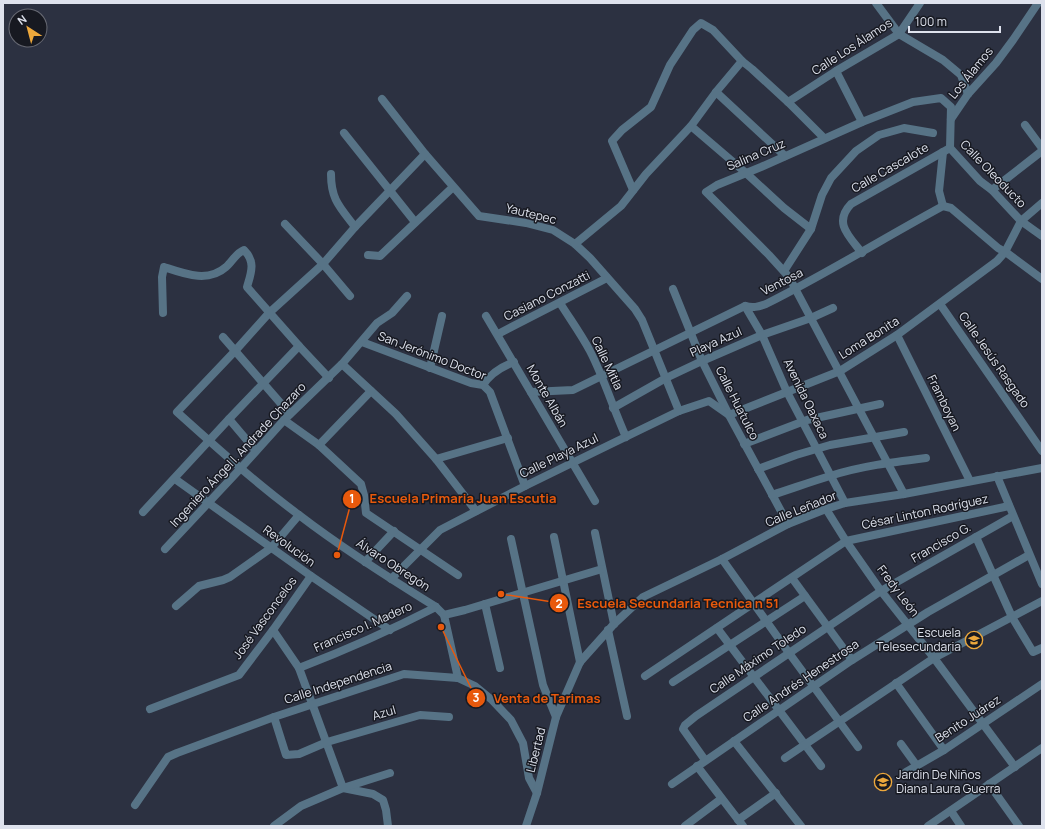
<svg xmlns="http://www.w3.org/2000/svg" width="1045" height="829" font-family="Manrope,sans-serif">
  <style>
    .lines { fill: none; stroke-linecap: round; stroke-linejoin: round }
    .minor { stroke: #577386; stroke-width: 8 }
    .labels { text-anchor: middle; stroke-width: 3; stroke-linejoin: round; paint-order: stroke }
    .street-label { font-size: 12px; fill: #dee2ed; stroke: #171921 }
    .poi-label { font-size: 12px; fill: #dee2ed; stroke: #171921; text-anchor: end }
    .leader { fill: none; stroke: #e8590c; stroke-width: 1.5 }
    .callout-dot { fill: #e8590c; stroke: #171921; stroke-width: 1.5 }
    .mark-label { font-size: 12px; text-anchor: middle; font-weight: bold; fill: #fff }
    .callout-label { font-size: 13px; text-anchor: middle; font-weight: bold; fill: #e8590c; stroke: #171921; stroke-width: 3; stroke-linejoin: round; paint-order: stroke }
  </style>
  <rect width="100%" height="100%" fill="#2c3141"/>
  <g class="lines">
    <!-- minor -->
    <g class="minor">
      <polyline points="876,3 899,34 943,60 961,75 968,94"/>
      <polyline points="836,71 862,122"/>
      <polyline points="716,92 785,156"/>
      <polyline points="382,99 425,154 479,216 526,223 553,230 575,244 590,258 635,309 642,320 679,411"/>
      <polyline points="788,102 836,71 899,34 920,3"/>
      <polyline points="951,119 968,94 996,63 1013,40 1038,3"/>
      <polyline points="1025,125 1042,148"/>
      <polyline points="691,126 746,173 784,208 811,229"/>
      <polyline points="344,133 415,222"/>
      <polyline points="943,152 939,191 943,206"/>
      <path d="M425,154L355,227L323,264L269,313L235,351L177,412C217,448 256,483 299,515C342,548 389,578 436,607L444,615L458,678"/>
      <path d="M331,174C331,200 340,207 355,227"/>
      <polyline points="633,190 612,141 622,130 651,107 670,65 693,30 701,23 713,30 742,61 752,69 788,102 824,138"/>
      <polyline points="992,190 1042,151"/>
      <polyline points="285,224 323,264 350,296"/>
      <polyline points="575,244 621,206 646,174 691,126 716,92 742,61"/>
      <path d="M862,253C849,236 833,223 851,204L950,148"/>
      <polyline points="368,255 380,256 453,187"/>
      <polyline points="784,271 811,229 822,195 831,178 856,151 879,135 904,128 933,133"/>
      <polyline points="673,289 702,361 729,415 788,524"/>
      <path d="M560,303C570,319 581,334 590,351C604,378 613,408 626,437"/>
      <polyline points="940,304 1042,451"/>
      <polyline points="745,306 762,335 787,392 845,503"/>
      <path d="M163,313L162,277L164,267C185,274 208,283 226,267C232,262 236,253 244,250C256,262 251,273 247,287L299,346L329,378"/>
      <polyline points="486,316 595,501"/>
      <polyline points="498,334 607,278"/>
      <polyline points="897,335 970,481"/>
      <polyline points="223,337 290,414"/>
      <polyline points="362,342 471,383 483,385 490,392 525,486"/>
      <polyline points="342,364 396,414 436,459 476,511"/>
      <polyline points="430,368 442,316"/>
      <path d="M483,385C490,374 501,367 514,362"/>
      <path d="M531,392L573,390L745,306C753,308 758,307 766,304C826,274 884,238 943,206L951,208L998,248L1007,253L1042,279"/>
      <polyline points="613,408 666,378 702,361 762,335 811,318 833,308"/>
      <polyline points="229,419 256,451"/>
      <polyline points="284,420 319,445 361,484 364,495 366,513 458,575"/>
      <polyline points="744,444 807,420 880,404"/>
      <polyline points="319,445 371,391"/>
      <polyline points="436,459 508,438"/>
      <polyline points="758,469 796,455 830,445 904,432"/>
      <polyline points="997,476 1042,584"/>
      <polyline points="175,479 311,576 390,630"/>
      <polyline points="904,494 789,277 769,255 706,192 717,185 761,167 862,122 913,102 941,98 951,107 950,148 980,181 992,190 1021,221 1042,236"/>
      <path d="M772,495C791,489 810,482 830,476C861,466 894,462 926,458"/>
      <polyline points="826,509 846,541 881,591 934,658 1015,767"/>
      <polyline points="143,512 229,419 299,346"/>
      <polyline points="595,533 614,624"/>
      <polyline points="554,537 580,662"/>
      <polyline points="976,537 1012,617 1033,652 1042,648"/>
      <polyline points="511,539 543,685 556,717"/>
      <polyline points="165,549 240,469 284,420 342,364 377,323 392,313 407,296"/>
      <polyline points="722,559 789,653 858,747"/>
      <polyline points="365,562 394,531"/>
      <polyline points="792,578 852,660"/>
      <polyline points="391,579 440,530 525,486 572,463 679,411 709,401 729,415 840,371 897,335 997,261 1005,252 1021,221 1042,203"/>
      <polyline points="485,604 500,668"/>
      <polyline points="176,606 199,586 223,580 230,577 271,548 299,515"/>
      <polyline points="444,615 465,610 602,569"/>
      <polyline points="717,628 821,766"/>
      <polyline points="273,630 299,668 343,788 373,794 383,800 386,810 388,826"/>
      <polyline points="608,630 627,716"/>
      <path d="M299,668C346,650 391,630 436,607"/>
      <polyline points="645,676 846,541 1009,506"/>
      <polyline points="673,682 805,596"/>
      <polyline points="896,683 944,750"/>
      <polyline points="150,709 239,675 273,630 311,576"/>
      <polyline points="274,717 286,755 299,754 327,742 420,715 449,717"/>
      <polyline points="734,741 801,826"/>
      <polyline points="901,744 917,766"/>
      <polyline points="785,758 934,658 1042,601"/>
      <polyline points="705,760 683,729 685,725 696,716 881,591 1013,516"/>
      <polyline points="697,766 743,826"/>
      <polyline points="906,772 944,750 1042,684"/>
      <polyline points="672,784 852,660 928,612 1029,555"/>
      <polyline points="989,784 1019,826"/>
      <polyline points="135,805 168,757 177,753 274,717 404,674 458,678 475,686 492,700 511,720 523,743 529,778 537,793"/>
      <polyline points="951,811 961,826"/>
      <polyline points="738,820 776,793"/>
      <polyline points="274,826 301,806 343,788 390,773"/>
      <polyline points="526,826 537,793 556,717 580,662 614,624 643,597 722,559 788,524 826,509 845,503 904,494 1042,468"/>
      <polyline points="685,826 721,799"/>
      <polyline points="928,826 1042,748"/>
    </g>
  </g>
  <!-- icons -->
  <defs>
    <symbol id="school-ring" viewBox="-11 -11 22 22"><circle r="9.5" fill="#171921" stroke="#eda83c" stroke-width="1.5"/><path d="M0-5L7-2L0 1L-7-2ZM-4 1L0 2.5L4 1V4Q0 6-4 4Z" fill="#eda83c"/></symbol>
  </defs>
  <g fill-rule="evenodd">
    <use href="#school-ring" x="964" y="630" width="20" height="20"/>
    <use href="#school-ring" x="873" y="772" width="20" height="20"/>
  </g>
  <g class="labels">
    <!-- street labels -->
    <g class="street-label">
      <text transform="translate(852 47) rotate(-33)" y="4">Calle Los Álamos</text>
      <text transform="translate(971 73) rotate(-51)" y="4">Los Álamos</text>
      <text transform="translate(756 155) rotate(-23)" y="4">Salina Cruz</text>
      <text transform="translate(890 168) rotate(-30)" y="4">Calle Cascalote</text>
      <text transform="translate(993 174) rotate(46)" y="4">Calle Oleoducto</text>
      <text transform="translate(531 214) rotate(14)" y="4">Yautepec</text>
      <text transform="translate(782 282) rotate(-27)" y="4">Ventosa</text>
      <text transform="translate(547 296) rotate(-27)" y="4">Casiano Conzatti</text>
      <text transform="translate(869 338) rotate(-32)" y="4">Loma Bonita</text>
      <text transform="translate(716 342) rotate(-24)" y="4">Playa Azul</text>
      <text transform="translate(432 356) rotate(21)" y="4">San Jerónimo Doctor</text>
      <text transform="translate(994 360) rotate(55)" y="4">Calle Jesús Rasgado</text>
      <text transform="translate(607 363) rotate(65)" y="4">Calle Mitla</text>
      <text transform="translate(547 396) rotate(60)" y="4">Monte Albán</text>
      <text transform="translate(806 399) rotate(64)" y="4">Avenida Oaxaca</text>
      <text transform="translate(737 403) rotate(63)" y="4">Calle Huatulco</text>
      <text transform="translate(944 403) rotate(64)" y="4">Framboyan</text>
      <text transform="translate(238 455) rotate(-47)" y="4">Ingeniero Ángel l. Andrade Chazaro</text>
      <text transform="translate(559 456) rotate(-26)" y="4">Calle Playa Azul</text>
      <text transform="translate(801 509) rotate(-22)" y="4">Calle Leñador</text>
      <text transform="translate(925 512) rotate(-12)" y="4">César Linton Rodríguez</text>
      <text transform="translate(941 543) rotate(-30)" y="4">Francisco G.</text>
      <text transform="translate(289 546) rotate(36)" y="4">Revolución</text>
      <text transform="translate(393 565) rotate(33)" y="4">Álvaro Obregón</text>
      <text transform="translate(898 591) rotate(53)" y="4">Fredy León</text>
      <text transform="translate(265 618) rotate(-54)" y="4">José Vasconcelos</text>
      <text transform="translate(363 627) rotate(-24)" y="4">Francisco I. Madero</text>
      <text transform="translate(758 659) rotate(-34)" y="4">Calle Máximo Toledo</text>
      <text transform="translate(801 681) rotate(-34)" y="4">Calle Andrés Henestrosa</text>
      <text transform="translate(338 683) rotate(-18)" y="4">Calle Independencia</text>
      <text transform="translate(384 713) rotate(-16)" y="4">Azul</text>
      <text transform="translate(968 719) rotate(-33)" y="4">Benito Juárez</text>
      <text transform="translate(536 750) rotate(-76)" y="4">Libertad</text>
    </g>
    <!-- poi labels -->
    <g class="poi-label">
      <text x="961" y="637">Escuela<tspan x="961" dy="14">Telesecundaria</tspan></text>
      <text x="896" y="779" text-anchor="start">Jardin De Niños<tspan x="896" dy="14">Diana Laura Guerra</tspan></text>
    </g>
  </g>
  <!-- callouts -->
  <path class="leader" d="M337 555L352 499M501 594L559 603M441 627L476 698"/>
  <g class="callout-dot">
    <circle cx="337" cy="555" r="4"/>
    <circle cx="501" cy="594" r="4"/>
    <circle cx="441" cy="627" r="4"/>
    <circle cx="352" cy="499" r="10"/>
    <circle cx="559" cy="603" r="10"/>
    <circle cx="476" cy="698" r="10"/>
  </g>
  <g class="mark-label">
    <text x="352" y="503">1</text>
    <text x="559" y="608">2</text>
    <text x="476" y="702">3</text>
  </g>
  <g class="callout-label">
    <text x="463" y="503">Escuela Primaria Juan Escutia</text>
    <text x="678" y="608">Escuela Secundaria Tecnica n 51</text>
    <text x="547" y="703">Venta de Tarimas</text>
  </g>
  <!-- border -->
  <rect width="1045" height="829" fill="none" stroke="#dee2ed" stroke-width="8"/>
  <!-- north arrow -->
  <g transform="translate(28 28) rotate(324)"><circle r="19" fill="#171921" stroke="#676973"/>
  <path d="M0-3L7 15L0 10L-7 15Z" fill="#eda83c"/>
  <text y="-6" font-size="11" font-weight="bold" text-anchor="middle" fill="#dee2ed">N</text>
  </g>
  <!-- scale -->
  <path d="M909 26v6h91v-6" fill="none" stroke="#dee2ed" stroke-width="2"/>
  <text x="915" y="26" font-size="12" fill="#dee2ed" stroke="#171921" stroke-width="3" paint-order="stroke">100 m</text>
</svg>
